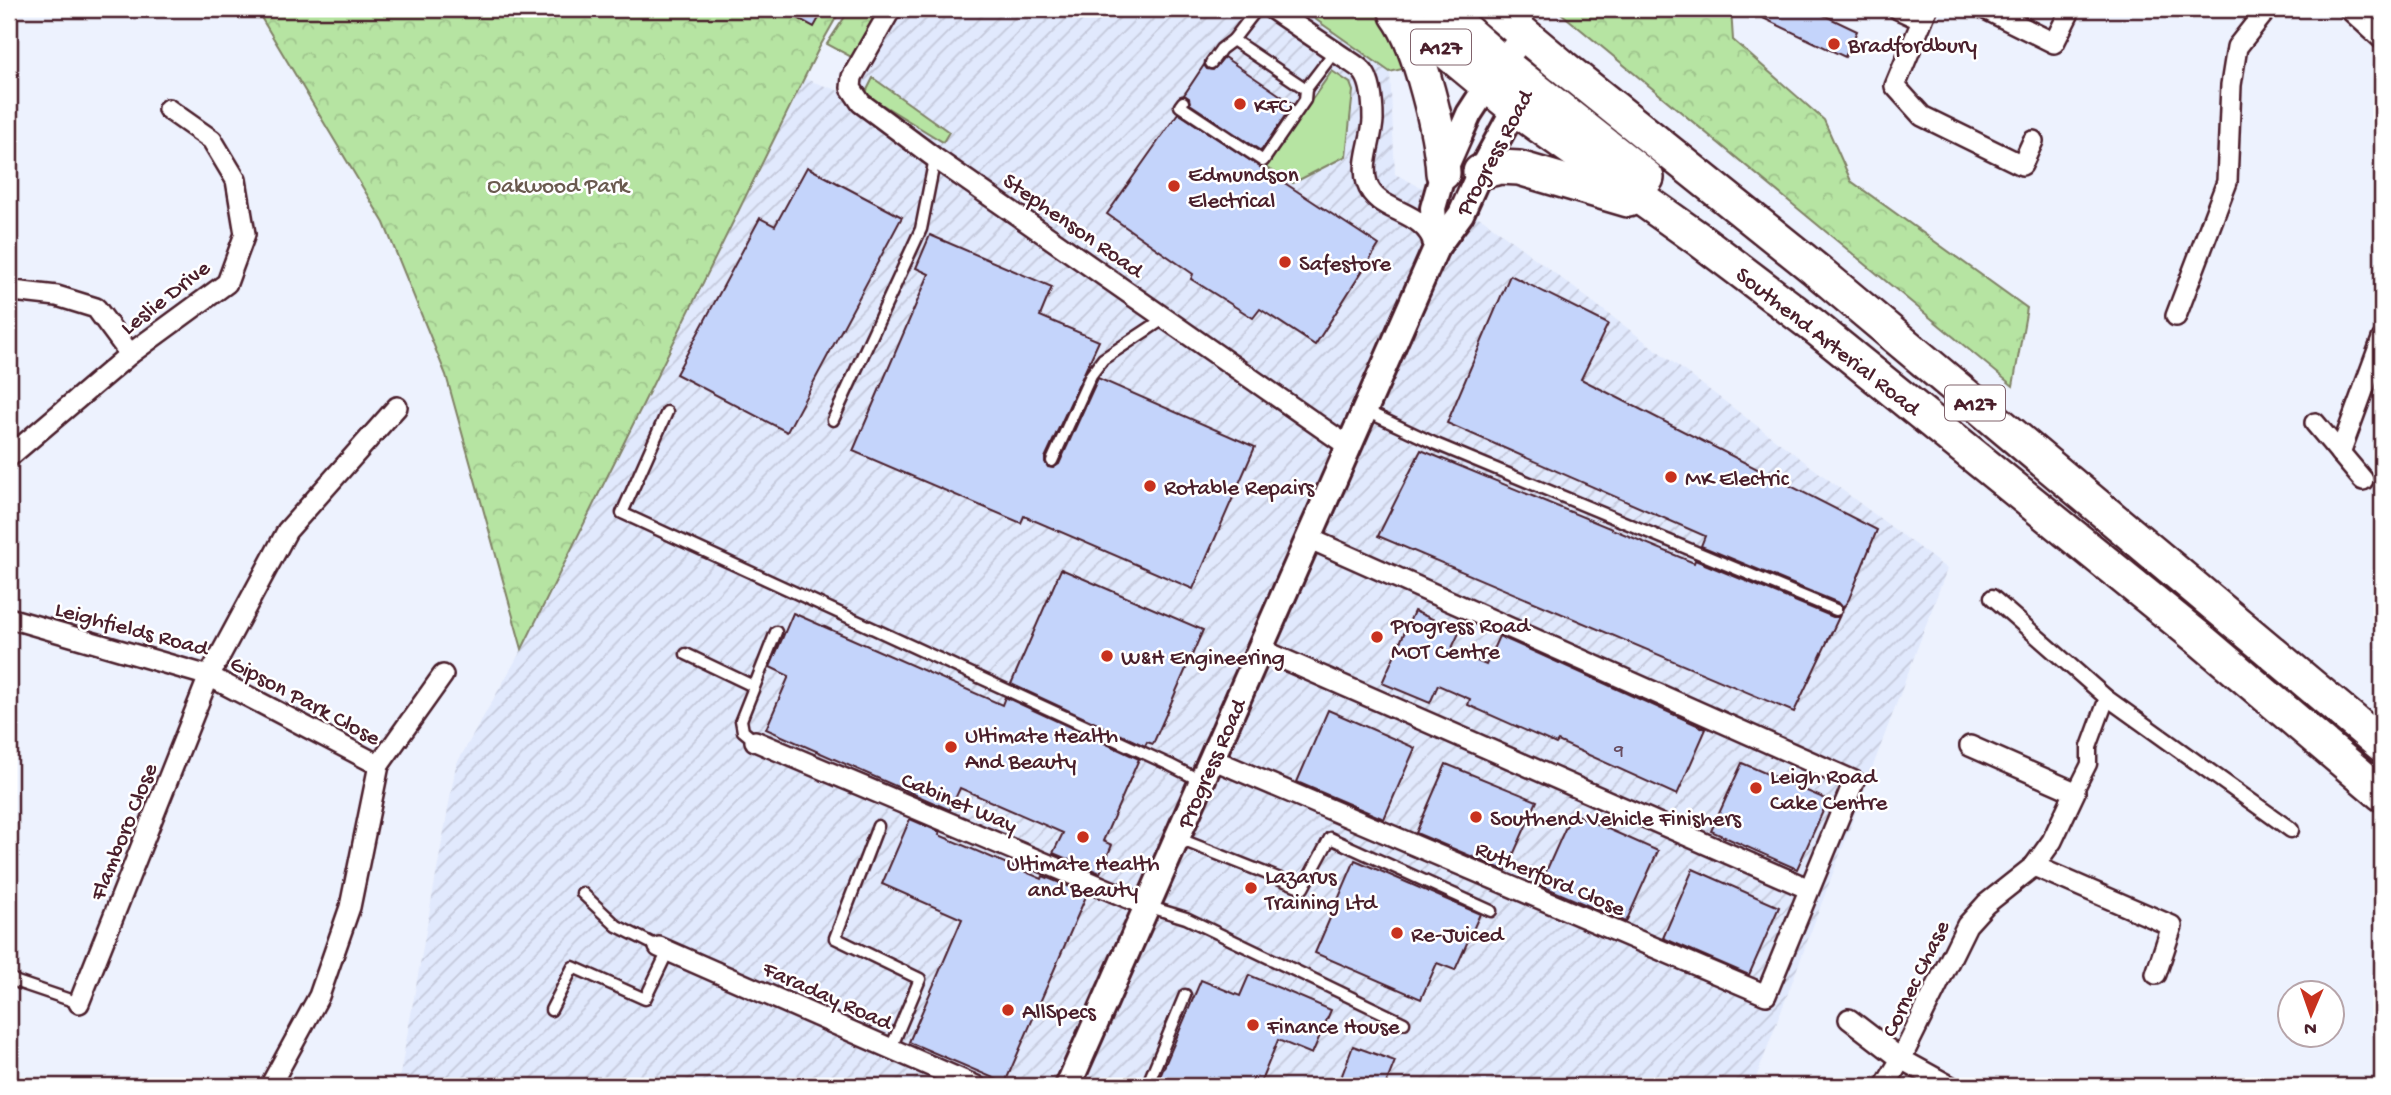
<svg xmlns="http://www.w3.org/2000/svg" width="2391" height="1095" font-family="'Gochi Hand',sans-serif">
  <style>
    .industrial { fill: url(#industrial-furrows) }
    .grass { fill: #b6e4a2; stroke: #808266; stroke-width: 2 }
    .forest { fill: url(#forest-crowns); stroke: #808266; stroke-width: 2 }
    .building { fill: #c4d4fb; stroke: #4a1f2b; stroke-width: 2 }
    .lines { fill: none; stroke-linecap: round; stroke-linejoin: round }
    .service-casing { stroke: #4a1f2b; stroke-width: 15 }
    .pedestrian-casing { stroke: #4a1f2b; stroke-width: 19 }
    .minor-casing { stroke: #4a1f2b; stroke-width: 24 }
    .tertiary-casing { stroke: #4a1f2b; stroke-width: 30 }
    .trunk-casing { stroke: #4a1f2b; stroke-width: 38 }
    .service { stroke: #fff; stroke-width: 10 }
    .pedestrian { stroke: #fff; stroke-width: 14 }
    .minor { stroke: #fff; stroke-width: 19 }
    .tertiary { stroke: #fff; stroke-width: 24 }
    .trunk { stroke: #fff; stroke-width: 33 }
    .poi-dot { fill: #c8321e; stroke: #fff; stroke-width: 2.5 }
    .labels { text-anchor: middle; stroke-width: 5; stroke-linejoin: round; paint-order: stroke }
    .number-label { font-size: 19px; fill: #684c5f }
    .shield { fill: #fff; stroke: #80626b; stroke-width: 2 }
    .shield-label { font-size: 21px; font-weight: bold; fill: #4a1f2b }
    .poi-label { font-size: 23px; fill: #4a1f2b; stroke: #fff; text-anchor: start }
    .street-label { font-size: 23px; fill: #4a1f2b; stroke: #fff }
    .park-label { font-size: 23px; fill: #6a5a4f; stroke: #fff }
  </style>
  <defs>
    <pattern id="industrial-furrows" width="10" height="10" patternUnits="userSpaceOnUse" patternTransform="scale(1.75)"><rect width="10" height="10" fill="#e1e9fd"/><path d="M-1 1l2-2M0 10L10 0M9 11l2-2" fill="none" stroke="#c3c7d9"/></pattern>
    <pattern id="forest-crowns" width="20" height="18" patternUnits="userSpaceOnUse" patternTransform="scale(1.75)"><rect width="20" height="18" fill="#b6e4a2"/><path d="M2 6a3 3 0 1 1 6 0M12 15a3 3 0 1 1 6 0" fill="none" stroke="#9ec38c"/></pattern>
  </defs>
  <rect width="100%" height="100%" fill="#edf2fe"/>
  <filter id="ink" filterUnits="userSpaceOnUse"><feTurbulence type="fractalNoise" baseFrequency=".0143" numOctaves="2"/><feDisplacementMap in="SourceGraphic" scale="14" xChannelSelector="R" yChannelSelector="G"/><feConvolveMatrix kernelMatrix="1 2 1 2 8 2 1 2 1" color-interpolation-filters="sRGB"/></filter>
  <g filter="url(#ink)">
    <!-- industrial -->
    <polygon class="industrial" points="896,9 1301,9 1390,72 1395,174 1484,220 1947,569 1753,1086 398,1086 456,765 522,649 805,79 845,93"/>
    <!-- grass -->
    <g class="grass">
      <polygon points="1301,9 1378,9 1384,13 1406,68 1390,72"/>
      <polygon points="1332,71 1350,83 1353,91 1346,156 1293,183 1265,167"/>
      <polygon points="873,78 949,132 943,142 865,94"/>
    </g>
    <!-- forest -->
    <g class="forest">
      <polygon points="256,9 841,9 819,48 522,649 446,375 384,223"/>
      <polygon points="850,9 888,9 855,59 827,44"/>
      <polygon points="1556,9 1731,9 1733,40 1824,120 1851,181 2027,308 2013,386"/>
    </g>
    <!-- building -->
    <g class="building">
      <polygon points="781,9 824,9 814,27"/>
      <polygon points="1744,9 1811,9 1857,31 1845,57"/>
      <polygon points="1224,57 1293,104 1261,151 1190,104 1189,98 1184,95 1204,65 1207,69 1213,70"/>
      <polygon points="1178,113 1379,245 1315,345 1260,309 1253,318 1191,279 1193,274 1107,214"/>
      <polygon points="807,167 902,217 787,432 676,374 760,218 775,226"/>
      <polygon points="930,235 1052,287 1040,316 1099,341 1045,458 1045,462 1048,467 1053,468 1059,464 1098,378 1255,447 1193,589 1024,516 1021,523 853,451 929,274 916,268"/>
      <polygon points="1510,275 1608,324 1581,379 1877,530 1849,599 1843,608 1839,603 1701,546 1705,536 1447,423"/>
      <polygon points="1421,450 1694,563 1695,560 1833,617 1839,617 1794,712 1378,536"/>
      <polygon points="1061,569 1203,630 1153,744 1147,742 1145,746 1011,684"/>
      <polygon points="1414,611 1460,631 1451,650 1486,665 1499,636 1706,729 1677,795 1558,741 1556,744 1468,705 1470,699 1438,685 1430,703 1382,683"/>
      <polygon points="793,613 1002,705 1005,697 1139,759 1103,841 1112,845 1100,873 1053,853 1063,833 960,788 950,810 766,729 789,676 770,667"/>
      <polygon points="1328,710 1415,748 1384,819 1297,782"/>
      <polygon points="1742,763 1828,800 1797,869 1711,831"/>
      <polygon points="1446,764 1537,801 1506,871 1416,833"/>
      <polygon points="1572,813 1658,851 1626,922 1540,885"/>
      <polygon points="910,819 940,832 939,835 1042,879 1043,876 1087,894 1005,1083 909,1042 962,919 882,884"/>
      <polygon points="1355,860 1480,914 1455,970 1437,963 1421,999 1315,953"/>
      <polygon points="1693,869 1779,907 1749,975 1663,938"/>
      <polygon points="1249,975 1331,1010 1312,1054 1278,1040 1259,1086 1156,1086 1201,980 1240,996"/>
      <polygon points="1353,1046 1395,1061 1385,1086 1338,1086"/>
    </g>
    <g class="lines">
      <defs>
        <g id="service">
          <polyline points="1257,9 1233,40 1306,89 1335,51"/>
          <polyline points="1211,63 1221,49 1233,40"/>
          <polyline points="1183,102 1180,106 1263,161 1305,100 1306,89"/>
          <polyline points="1366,411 1436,444 1836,610"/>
          <polyline points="667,412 622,513 1170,765 1201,781"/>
          <polyline points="833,420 921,229 935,158"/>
          <polyline points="1052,461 1091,375 1103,359 1165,318"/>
          <polyline points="686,654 753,686"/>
          <polyline points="755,741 743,731 741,720 776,632"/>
          <polyline points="878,826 835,938 920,979 891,1048"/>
          <polyline points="1177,838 1303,888 1330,838 1491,911"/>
          <polyline points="582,893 617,926 659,947"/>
          <polyline points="1147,906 1186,918 1404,1023"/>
          <polyline points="9,977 17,982 79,1003"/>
          <polyline points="551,1010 573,967 645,999 668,951"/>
          <polyline points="1147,1086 1185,995"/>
        </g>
        <g id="pedestrian">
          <polyline points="1992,597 2107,698 2291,830"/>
          <polyline points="2075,792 2089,764 2089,747 2107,698"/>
        </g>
        <g id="minor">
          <polyline points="891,9 852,77 851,88 861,103 935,158 1348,446"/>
          <path d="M1272,9C1296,25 1319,41 1343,57C1349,61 1360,67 1364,73C1372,84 1373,107 1373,120C1372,141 1361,162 1367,183C1377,215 1424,207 1435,246"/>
          <polyline points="1898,9 1922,20"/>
          <polyline points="1927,9 1895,86 1922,116 2022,165 2033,141"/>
          <polyline points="1985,9 2054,43 2068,15"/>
          <polyline points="2349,9 2382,39"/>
          <polyline points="9,293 13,291 57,296 96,308 130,354"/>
          <polyline points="2176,316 2227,182 2231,85 2237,47 2267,9"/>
          <polyline points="2315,423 2363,480"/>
          <polyline points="2340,453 2382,339"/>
          <polyline points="9,457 130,354 227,283 245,234 236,180 212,140 168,109"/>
          <polyline points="9,618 209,676 379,765 350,907 319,996 270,1086"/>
          <polyline points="1260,649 1809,889"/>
          <polyline points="755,741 1147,906"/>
          <polyline points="1212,759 1766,995 1854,781 1308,538"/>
          <polyline points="379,765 443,675"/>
          <polyline points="2034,866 2172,926 2156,974"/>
          <polyline points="659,947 976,1086"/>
          <polyline points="79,1003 209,676 287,531 397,407"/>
          <polyline points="1849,1019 1901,1059 1950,1086"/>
          <polyline points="1885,1086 1901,1059 1967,925 1986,904 2034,866 2052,841 2075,792 1970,746"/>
        </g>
        <g id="tertiary">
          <polyline points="1436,248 1433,208 1443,173 1469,114 1502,63 1525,34"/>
          <polyline points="1068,1086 1436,248 1461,214 1480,172 1522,95"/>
        </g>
        <g id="trunk">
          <polyline points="1395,9 1513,107 1700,240 1815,327 2201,640 2382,794"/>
          <polyline points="1441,9 1502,63 1647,178"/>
          <polyline points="1494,9 1563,67 1815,269 2382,745"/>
          <path d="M1397,15C1420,46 1441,135 1443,173"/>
          <polyline points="1480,172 1500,167 1519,168 1628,200"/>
        </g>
      </defs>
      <!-- service casing -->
      <use href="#service" class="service-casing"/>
      <!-- pedestrian casing -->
      <use href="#pedestrian" class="pedestrian-casing"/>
      <!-- minor casing -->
      <use href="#minor" class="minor-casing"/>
      <!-- tertiary casing -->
      <use href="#tertiary" class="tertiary-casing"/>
      <!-- trunk casing -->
      <use href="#trunk" class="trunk-casing"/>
      <!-- service -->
      <use href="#service" class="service"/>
      <!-- pedestrian -->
      <use href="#pedestrian" class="pedestrian"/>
      <!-- minor -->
      <use href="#minor" class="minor"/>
      <!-- tertiary -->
      <use href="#tertiary" class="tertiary"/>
      <!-- trunk -->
      <use href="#trunk" class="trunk"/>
    </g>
  </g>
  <!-- markers -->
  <g class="poi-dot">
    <circle cx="1834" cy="44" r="7"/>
    <circle cx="1240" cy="104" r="7"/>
    <circle cx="1174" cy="186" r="7"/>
    <circle cx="1285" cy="262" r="7"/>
    <circle cx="1671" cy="477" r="7"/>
    <circle cx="1150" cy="486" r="7"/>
    <circle cx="1377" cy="637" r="7"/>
    <circle cx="1107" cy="656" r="7"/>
    <circle cx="951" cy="747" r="7"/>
    <circle cx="1756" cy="788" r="7"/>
    <circle cx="1476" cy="817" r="7"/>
    <circle cx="1083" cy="837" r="7"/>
    <circle cx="1251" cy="888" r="7"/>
    <circle cx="1397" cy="933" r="7"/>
    <circle cx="1008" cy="1010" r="7"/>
    <circle cx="1253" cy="1025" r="7"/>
  </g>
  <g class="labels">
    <!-- number labels -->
    <g class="number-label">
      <text x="1619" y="755">9</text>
    </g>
    <!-- shield labels -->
    <g class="shield">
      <rect x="1411" y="29.5" width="60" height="35" rx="5"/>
      <rect x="1945" y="385.5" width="60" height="35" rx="5"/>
    </g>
    <g class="shield-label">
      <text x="1441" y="54">A127</text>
      <text x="1975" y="410">A127</text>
    </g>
    <!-- poi labels -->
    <g class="poi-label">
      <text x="1848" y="52">Bradfordbury</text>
      <text x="1254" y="112">KFC</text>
      <text x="1188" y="181">Edmundson<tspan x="1188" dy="26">Electrical</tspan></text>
      <text x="1299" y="270">Safestore</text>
      <text x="1685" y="485">MK Electric</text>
      <text x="1164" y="494">Rotable Repairs</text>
      <text x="1391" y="632">Progress Road<tspan x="1391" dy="26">MOT Centre</tspan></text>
      <text x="1121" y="664">W&amp;H Engineering</text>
      <text x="965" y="742">Ultimate Health<tspan x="965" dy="26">And Beauty</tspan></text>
      <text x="1770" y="783">Leigh Road<tspan x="1770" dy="26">Cake Centre</tspan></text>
      <text x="1490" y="825">Southend Vehicle Finishers</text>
      <text x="1083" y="870" text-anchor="middle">Ultimate Health<tspan x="1083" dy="26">and Beauty</tspan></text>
      <text x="1265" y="883">Lazarus<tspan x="1265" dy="26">Training Ltd</tspan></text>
      <text x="1411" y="941">Re-Juiced</text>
      <text x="1022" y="1018">AllSpecs</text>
      <text x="1267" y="1033">Finance House</text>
    </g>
    <!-- street labels -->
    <g class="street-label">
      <text transform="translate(1493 152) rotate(-62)" y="8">Progress Road</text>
      <text transform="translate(1074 224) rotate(35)" y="8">Stephenson Road</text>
      <text transform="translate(164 296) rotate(-38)" y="8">Leslie Drive</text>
      <text transform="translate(1829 340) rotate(38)" y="8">Southend Arterial Road</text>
      <text transform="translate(132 627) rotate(15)" y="8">Leighfields Road</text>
      <text transform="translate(306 699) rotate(28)" y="8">Gipson Park Close</text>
      <text transform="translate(1210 763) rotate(-66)" y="8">Progress Road</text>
      <text transform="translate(960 801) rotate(23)" y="8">Cabinet Way</text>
      <text transform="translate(122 831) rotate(-68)" y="8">Flamboro Close</text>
      <text transform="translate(1551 877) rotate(23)" y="8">Rutherford Close</text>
      <text transform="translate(1914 978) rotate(-64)" y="8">Cornec Chase</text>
      <text transform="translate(828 994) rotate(24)" y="8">Faraday Road</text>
    </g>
    <!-- park labels -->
    <g class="park-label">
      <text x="558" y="192">Oakwood Park</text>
    </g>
  </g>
  <!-- margin -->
  <rect width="2391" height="1095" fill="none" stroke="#fff" stroke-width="35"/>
  <rect x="18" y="18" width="2356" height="1060" fill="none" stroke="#4a1f2b" stroke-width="2.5" filter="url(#ink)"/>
  <!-- north arrow -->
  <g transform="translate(2311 1014) rotate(182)"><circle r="33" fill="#ffffff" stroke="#b7a5aa" stroke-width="2"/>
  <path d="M0-5L12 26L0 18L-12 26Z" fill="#c8321e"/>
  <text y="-10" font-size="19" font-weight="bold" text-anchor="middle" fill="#4a1f2b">N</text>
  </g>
</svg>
